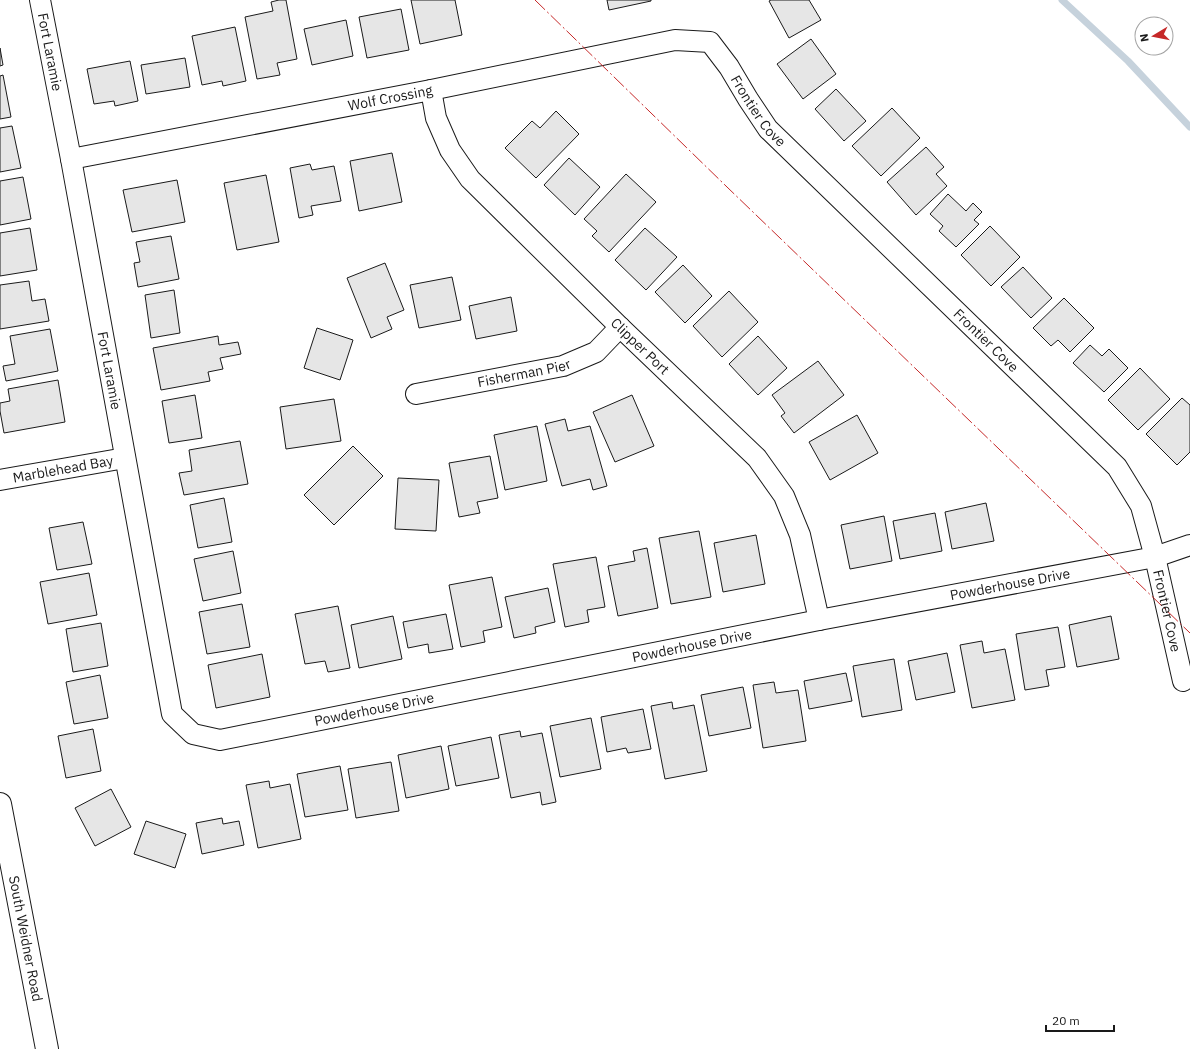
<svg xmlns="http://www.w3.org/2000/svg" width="1190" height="1049" font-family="'IBM Plex Sans',sans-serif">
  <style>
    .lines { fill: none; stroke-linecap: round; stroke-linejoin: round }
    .stream { stroke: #c6d2dc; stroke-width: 7 }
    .building { fill: #e6e6e6; stroke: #1a1a1a }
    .minor-casing { stroke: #1a1a1a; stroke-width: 22 }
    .secondary-casing { stroke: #1a1a1a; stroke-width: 24 }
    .minor { stroke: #fff; stroke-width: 20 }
    .secondary { stroke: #fff; stroke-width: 22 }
    .power { stroke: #c62828; stroke-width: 1; stroke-dasharray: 14 3 2 3; stroke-linecap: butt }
    .labels { text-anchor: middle; stroke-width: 3; stroke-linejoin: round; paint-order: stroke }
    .street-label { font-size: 14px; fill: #1a1a1a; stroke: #fff }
  </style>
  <rect width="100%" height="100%" fill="#fff"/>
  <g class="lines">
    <!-- stream -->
    <polyline class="stream" points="1062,0 1128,61 1190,127"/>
  </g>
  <!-- building -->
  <g class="building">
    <polygon points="279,0 286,0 297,59 277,63 280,75 257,79 245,17 273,11 271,2"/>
    <polygon points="411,0 455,0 462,35 420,44"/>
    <polygon points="607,0 651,0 651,1 609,10"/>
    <polygon points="771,0 809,0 821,20 789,38 769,1"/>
    <polygon points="401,9 409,50 367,58 359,17"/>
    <polygon points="346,20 353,56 312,65 304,29"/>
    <polygon points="235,27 246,81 223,86 222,81 202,85 192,36"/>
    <polygon points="811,39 836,74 803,99 777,64"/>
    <polygon points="0,48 3,65 0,66"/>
    <polygon points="185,58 190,87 146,94 141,65"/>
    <polygon points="130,61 138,101 115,106 114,101 94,104 87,69"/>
    <polygon points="3,75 11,117 0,119 0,76"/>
    <polygon points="836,89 866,121 844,141 815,109"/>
    <polygon points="892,108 920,138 881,176 852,146"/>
    <polygon points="556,111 579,134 536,178 505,148 532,121 540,128"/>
    <polygon points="12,126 21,168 0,172 0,128"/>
    <polygon points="926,147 944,167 936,174 947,186 916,215 887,182"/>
    <polygon points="392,153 402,202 359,211 350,161"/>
    <polygon points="569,158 600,187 575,215 544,185"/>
    <polygon points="310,164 312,170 334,166 341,201 311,206 313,215 299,218 290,168"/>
    <polygon points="626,174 656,202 609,252 592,236 597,231 584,219"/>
    <polygon points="266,175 279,242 237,250 224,183"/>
    <polygon points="23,177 31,219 0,225 0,181"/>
    <polygon points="177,180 185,222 132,232 123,190"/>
    <polygon points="948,194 966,211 973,203 982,212 974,220 979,224 956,247 939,231 943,226 930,214"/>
    <polygon points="990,226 1020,257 991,286 961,255"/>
    <polygon points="30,228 37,270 0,276 0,233"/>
    <polygon points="645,228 677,257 646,290 615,260"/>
    <polygon points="171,236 179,279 138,287 134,263 140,262 136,242"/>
    <polygon points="385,263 404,310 387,317 392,329 371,338 347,278"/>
    <polygon points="683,265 712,296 685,323 655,292"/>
    <polygon points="1023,267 1052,298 1031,318 1001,287"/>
    <polygon points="452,277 461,320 419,328 410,285"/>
    <polygon points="29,281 32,301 45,299 49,321 0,329 0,285"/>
    <polygon points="174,290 180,333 151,338 145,295"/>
    <polygon points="729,291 758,322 722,357 693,326"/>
    <polygon points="511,297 517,331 476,339 469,306"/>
    <polygon points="1064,298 1094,328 1070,352 1058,340 1051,346 1033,328"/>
    <polygon points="317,328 353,340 340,380 304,368"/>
    <polygon points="50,329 58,371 6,381 3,366 15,364 10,336"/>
    <polygon points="218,336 219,345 238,342 241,354 220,358 223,369 208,372 210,381 161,390 153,348"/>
    <polygon points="758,336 787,368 758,395 729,364"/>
    <polygon points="1090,345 1102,356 1109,349 1128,368 1104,392 1073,363"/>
    <polygon points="818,361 844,395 794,433 781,416 785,413 772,395"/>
    <polygon points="1140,368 1170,399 1138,430 1108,400"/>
    <polygon points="58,380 65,422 4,433 0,411 0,403 10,401 8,389"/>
    <polygon points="195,395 202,438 169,443 162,401"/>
    <polygon points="632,395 654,446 615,462 593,412"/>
    <polygon points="1182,398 1190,405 1190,452 1177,465 1146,434"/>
    <polygon points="334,399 341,441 286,449 280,407"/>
    <polygon points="857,415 878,453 830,480 809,442"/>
    <polygon points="565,419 568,431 590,426 607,486 593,490 590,479 562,486 545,424"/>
    <polygon points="537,426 547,481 505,490 494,435"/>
    <polygon points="240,441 248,484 184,495 179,473 192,471 189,450"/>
    <polygon points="353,446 383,476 334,525 304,495"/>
    <polygon points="490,456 498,498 477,502 480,513 459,517 449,463"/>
    <polygon points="398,478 439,480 436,531 395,529"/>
    <polygon points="224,498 232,542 198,548 190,505"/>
    <polygon points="986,503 994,541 952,549 945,512"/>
    <polygon points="935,513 942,551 900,559 893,521"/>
    <polygon points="884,516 892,561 850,569 841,525"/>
    <polygon points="83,522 92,564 57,570 49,528"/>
    <polygon points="699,531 711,597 671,604 659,538"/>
    <polygon points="756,535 765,584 723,592 714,543"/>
    <polygon points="647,548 658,608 618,616 608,566 635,561 633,551"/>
    <polygon points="233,551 241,593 203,601 194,559"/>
    <polygon points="596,557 605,607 587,610 589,622 565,627 553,564"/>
    <polygon points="89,573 97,615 48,624 40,582"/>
    <polygon points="492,577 502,627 483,631 485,642 461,647 449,585"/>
    <polygon points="548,588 555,622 535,627 536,633 514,638 505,597"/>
    <polygon points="242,604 250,647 207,654 199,612"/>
    <polygon points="338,606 350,668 328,672 325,661 305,664 295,614"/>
    <polygon points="446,614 453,649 429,653 428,644 408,648 403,622"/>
    <polygon points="393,616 402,659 359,668 351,625"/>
    <polygon points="1111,616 1119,659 1077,667 1069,625"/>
    <polygon points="101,623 108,666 73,672 66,629"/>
    <polygon points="1058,627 1065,667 1046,670 1049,686 1025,690 1016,634"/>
    <polygon points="982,641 984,653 1005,649 1015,700 972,708 960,645"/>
    <polygon points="947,653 955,692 916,700 908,661"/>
    <polygon points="262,654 270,697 216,708 208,665"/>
    <polygon points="894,659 902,710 862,717 853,666"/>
    <polygon points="846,673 852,701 809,709 804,681"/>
    <polygon points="100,675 108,718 74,724 66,682"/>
    <polygon points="774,682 776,693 798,690 806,741 763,748 753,685"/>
    <polygon points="743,687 751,728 709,736 701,695"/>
    <polygon points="672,702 673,709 694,705 707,771 665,779 651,706"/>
    <polygon points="643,709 651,749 628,753 626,748 607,752 601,717"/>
    <polygon points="591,718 601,769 560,777 550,726"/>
    <polygon points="93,729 101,771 66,778 58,736"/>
    <polygon points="520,731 521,737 542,733 556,802 542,805 540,792 511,798 499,735"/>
    <polygon points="491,737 499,778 456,786 448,746"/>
    <polygon points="441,746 449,789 406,798 398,755"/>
    <polygon points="391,762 399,811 356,818 348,769"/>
    <polygon points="340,766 348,810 305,817 297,774"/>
    <polygon points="269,781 270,788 290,784 301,839 258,848 246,785"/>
    <polygon points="111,789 131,827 95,846 75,808"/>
    <polygon points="222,818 223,824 239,821 244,845 202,854 196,823"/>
    <polygon points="146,821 186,834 175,868 134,854"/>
  </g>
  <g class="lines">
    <defs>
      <g id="minor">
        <path id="s1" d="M40,0L71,159L172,714L193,734L220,740L819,620L1155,557L1190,545"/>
        <path id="s2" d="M431,90L436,118L450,150L470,179L620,327L757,458L784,496L800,535L819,620"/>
        <path id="s3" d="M71,159L431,90L675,40L710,42L729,67L748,99L768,129L1117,467L1141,506L1155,557L1183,681"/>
        <path id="s4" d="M416,394L563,366L596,352L620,327"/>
        <path id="s5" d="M0,480L125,458"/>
      </g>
      <g id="secondary">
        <path id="s6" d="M0,804L47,1049"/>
      </g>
    </defs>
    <!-- minor casing -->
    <use href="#minor" class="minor-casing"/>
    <!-- secondary casing -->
    <use href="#secondary" class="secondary-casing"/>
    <!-- minor -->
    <use href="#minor" class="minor"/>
    <!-- secondary -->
    <use href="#secondary" class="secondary"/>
    <!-- power -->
    <polyline class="power" points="535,0 727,187 1190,633"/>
  </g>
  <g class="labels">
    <!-- street labels -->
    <g class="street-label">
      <text dy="5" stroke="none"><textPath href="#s1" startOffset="53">Fort Laramie</textPath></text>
      <text dy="5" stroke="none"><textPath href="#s3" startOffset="325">Wolf Crossing</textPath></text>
      <text dy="5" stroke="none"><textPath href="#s3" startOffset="735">Frontier Cove</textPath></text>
      <text dy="5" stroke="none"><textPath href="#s3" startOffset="1059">Frontier Cove</textPath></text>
      <text dy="5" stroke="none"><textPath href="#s2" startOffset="337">Clipper Port</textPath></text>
      <text dy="5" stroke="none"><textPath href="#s1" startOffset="377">Fort Laramie</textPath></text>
      <text dy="5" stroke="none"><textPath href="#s4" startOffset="110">Fisherman Pier</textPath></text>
      <text dy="5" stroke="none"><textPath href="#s5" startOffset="64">Marblehead Bay</textPath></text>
      <text dy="5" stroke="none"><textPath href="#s1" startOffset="1588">Powderhouse Drive</textPath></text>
      <text dy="5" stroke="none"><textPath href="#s3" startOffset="1395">Frontier Cove</textPath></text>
      <text dy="5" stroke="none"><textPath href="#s1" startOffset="1264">Powderhouse Drive</textPath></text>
      <text dy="5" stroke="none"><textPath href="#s1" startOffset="940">Powderhouse Drive</textPath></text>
      <text dy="5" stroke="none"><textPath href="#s6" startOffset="137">South Weidner Road</textPath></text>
    </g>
  </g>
  <!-- north arrow -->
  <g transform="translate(1154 36) rotate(260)"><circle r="19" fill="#ffffff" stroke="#a3a3a3"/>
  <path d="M0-3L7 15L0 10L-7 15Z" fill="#c62828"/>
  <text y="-6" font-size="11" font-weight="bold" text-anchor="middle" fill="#1a1a1a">N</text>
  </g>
  <!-- scale -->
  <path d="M1046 1025v6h68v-6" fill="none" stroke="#1a1a1a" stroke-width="2"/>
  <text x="1052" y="1025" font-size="12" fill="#1a1a1a" stroke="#ffffff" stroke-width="3" paint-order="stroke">20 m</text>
</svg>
